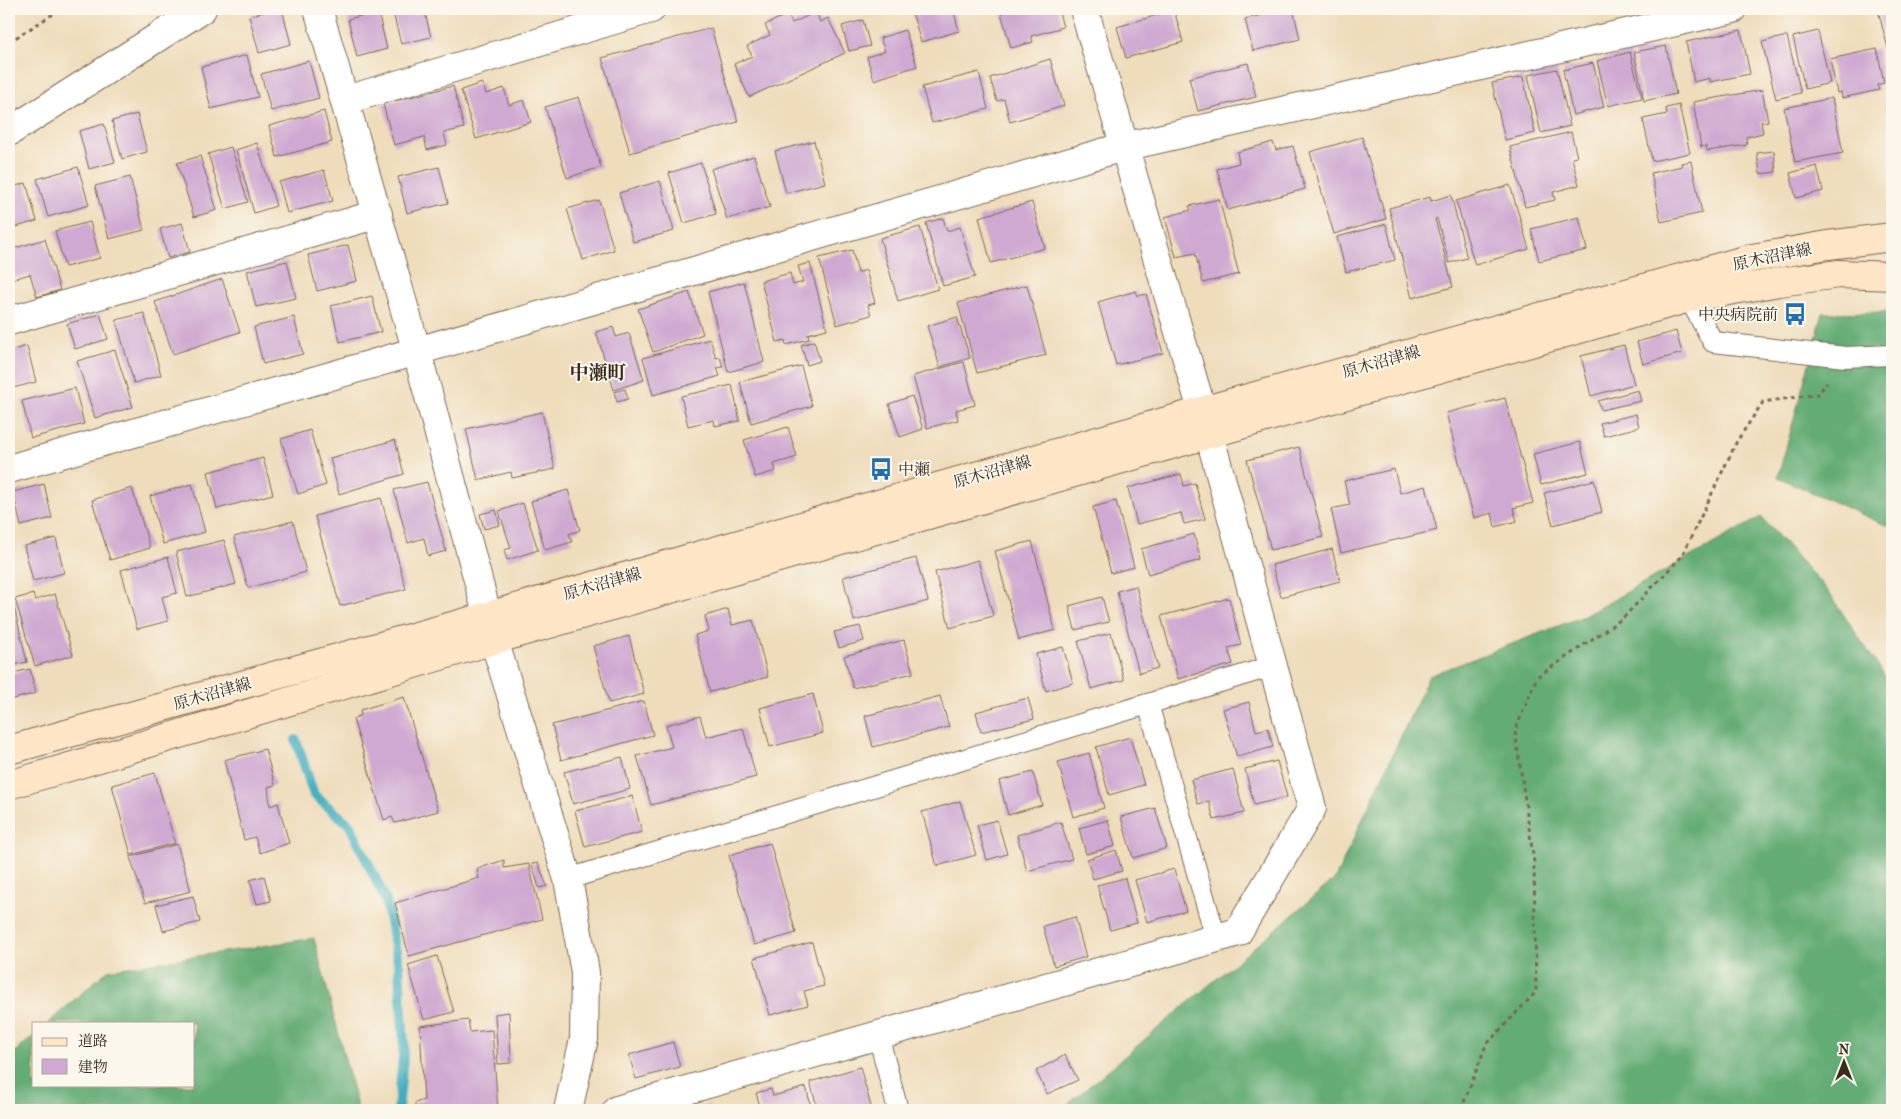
<svg xmlns="http://www.w3.org/2000/svg" width="1901" height="1119" font-family="'IM FELL French Canon','Noto Serif JP',serif">
  <style>
    .forest { fill: #63ac74; stroke: #4f6b49 }
    .lines { fill: none; stroke-linecap: round; stroke-linejoin: round }
    .stream { stroke: #41adbf; stroke-width: 10 }
    .building { fill: #cfa9d1 }
    .service-casing { stroke: #7a6855; stroke-width: 22 }
    .minor-casing { stroke: #7a6855; stroke-width: 30 }
    .secondary-casing { stroke: #7a6855; stroke-width: 30 }
    .path { stroke: #7a6855; stroke-width: 3; stroke-dasharray: 4 4; stroke-linecap: butt }
    .service { stroke: #fff; stroke-width: 20 }
    .minor { stroke: #fff; stroke-width: 28 }
    .secondary { stroke: #fde5c5; stroke-width: 28 }
    .labels { text-anchor: middle; stroke-width: 4; stroke-linejoin: round; paint-order: stroke }
    .street-label { font-size: 16px; fill: #3b2a1e; stroke: #fbf7ec }
    .poi-label { font-size: 16px; fill: #3b2a1e; stroke: #fbf7ec; text-anchor: end }
    .quarter-label { font-size: 19px; font-weight: bold; fill: #3b2a1e; stroke: #fbf7ec }
  </style>
  <rect width="100%" height="100%" fill="#fbf7ec"/>
  <filter id="ink" filterUnits="userSpaceOnUse"><feTurbulence type="fractalNoise" baseFrequency=".02" numOctaves="2"/><feDisplacementMap in="SourceGraphic" scale="10" xChannelSelector="R" yChannelSelector="G"/><feConvolveMatrix kernelMatrix="1 2 1 2 8 2 1 2 1" color-interpolation-filters="sRGB"/></filter>
  <filter id="wash" filterUnits="userSpaceOnUse"><feTurbulence type="fractalNoise" baseFrequency=".0096" numOctaves="4" result="noise"/><feDisplacementMap in="SourceGraphic" scale="20" xChannelSelector="R" yChannelSelector="G"/><feGaussianBlur stdDeviation="1.12" result="paint"/><feColorMatrix in="noise" values="0 0 0 0 0 0 0 0 0 0 0 0 0 0 0 0 0 1.4 0 .05"/><feComposite in="paint" operator="in"/></filter>
  <g filter="url(#wash)">
    <rect width="100%" height="100%" fill="#eedcba"/>
    <!-- forest -->
    <g class="forest">
      <polygon points="1892,312 1892,528 1778,477 1823,313"/>
      <polygon points="1761,517 1827,590 1892,687 1892,1110 1061,1110 1335,879 1429,676 1584,616"/>
      <polygon points="314,938 358,1110 9,1110 9,1057 34,1036 34,1085 194,1085 194,1023 48,1023 108,970"/>
    </g>
    <g class="lines">
      <!-- stream -->
      <polyline class="stream" points="296,740 314,795 350,825 386,901 399,966 404,1046 398,1110"/>
    </g>
    <g id="blocks">
      <!-- building -->
      <g class="building">
        <polygon points="276,9 282,9 291,44 259,53 249,16"/>
        <polygon points="392,9 424,9 431,37 401,44"/>
        <polygon points="911,9 953,9 959,31 921,42"/>
        <polygon points="1000,9 1058,9 1063,27 1031,36 1033,42 1011,48"/>
        <polygon points="1289,9 1293,9 1300,39 1253,51 1245,19"/>
        <polygon points="1174,10 1183,42 1126,58 1117,27"/>
        <polygon points="1878,10 1892,10 1892,64"/>
        <polygon points="378,12 387,49 357,57 348,19"/>
        <polygon points="816,12 820,22 828,18 845,53 749,97 734,64 752,56 747,46 770,35 765,25 788,14 792,23"/>
        <polygon points="863,20 870,46 849,51 842,26"/>
        <polygon points="711,28 738,122 630,153 602,58"/>
        <polygon points="905,30 917,66 874,80 867,57 885,51 880,38"/>
        <polygon points="1741,30 1750,74 1710,82 1710,78 1694,82 1686,42"/>
        <polygon points="1818,31 1830,83 1805,89 1793,37"/>
        <polygon points="1787,36 1801,93 1776,99 1762,42"/>
        <polygon points="1666,46 1676,94 1644,101 1634,52"/>
        <polygon points="1877,49 1884,83 1877,85 1879,90 1842,98 1841,92 1837,93 1830,59"/>
        <polygon points="1630,52 1642,98 1608,106 1597,61"/>
        <polygon points="247,55 258,97 211,109 201,67"/>
        <polygon points="1050,59 1064,106 1010,122 1004,99 997,101 990,78"/>
        <polygon points="309,61 319,98 271,111 261,74"/>
        <polygon points="1248,63 1256,97 1198,111 1189,78"/>
        <polygon points="1593,63 1604,107 1573,115 1563,70"/>
        <polygon points="1557,69 1570,126 1541,133 1528,75"/>
        <polygon points="979,72 988,109 932,123 922,87"/>
        <polygon points="1523,77 1535,133 1505,140 1492,83"/>
        <polygon points="482,83 486,94 504,88 509,105 524,100 531,122 476,139 461,90"/>
        <polygon points="453,86 464,128 444,133 447,145 427,150 424,137 394,145 383,104"/>
        <polygon points="1762,90 1768,121 1761,122 1763,133 1746,137 1747,145 1707,151 1706,146 1701,147 1693,102"/>
        <polygon points="579,97 601,167 567,178 545,107"/>
        <polygon points="1832,98 1843,153 1795,162 1784,108"/>
        <polygon points="1679,105 1690,153 1652,161 1643,119 1667,114 1666,108"/>
        <polygon points="324,111 332,142 277,157 269,126"/>
        <polygon points="137,114 147,152 122,159 112,121"/>
        <polygon points="104,124 115,162 89,169 79,131"/>
        <polygon points="1571,132 1577,157 1572,158 1579,185 1553,192 1555,200 1525,207 1510,147"/>
        <polygon points="1362,137 1386,219 1334,234 1310,152"/>
        <polygon points="814,141 825,183 786,193 775,151"/>
        <polygon points="1273,142 1276,150 1293,146 1305,189 1228,210 1217,169 1239,163 1237,152"/>
        <polygon points="257,143 276,206 254,213 236,150"/>
        <polygon points="231,147 248,202 225,209 208,154"/>
        <polygon points="1774,151 1776,172 1760,174 1757,153"/>
        <polygon points="200,156 217,210 194,217 177,163"/>
        <polygon points="754,156 770,207 727,219 711,169"/>
        <polygon points="1691,161 1702,213 1661,222 1651,173 1682,166 1681,163"/>
        <polygon points="701,163 716,214 684,223 669,173"/>
        <polygon points="1817,166 1823,191 1796,198 1790,173"/>
        <polygon points="78,167 89,205 48,217 37,179"/>
        <polygon points="439,167 448,203 407,213 398,177"/>
        <polygon points="324,170 333,201 287,213 279,182"/>
        <polygon points="130,177 144,230 109,239 95,186"/>
        <polygon points="660,181 674,231 633,242 619,193"/>
        <polygon points="26,183 37,221 9,229 9,188"/>
        <polygon points="1510,185 1529,249 1475,265 1456,201"/>
        <polygon points="1451,195 1467,258 1449,263 1437,218 1435,219 1453,287 1412,298 1389,208 1430,197 1431,201"/>
        <polygon points="1219,199 1239,274 1203,283 1195,253 1176,257 1165,217 1191,210 1189,206"/>
        <polygon points="599,200 614,250 583,260 567,209"/>
        <polygon points="1032,202 1045,248 991,263 979,217"/>
        <polygon points="1579,217 1587,250 1539,261 1531,229"/>
        <polygon points="943,218 947,231 960,227 975,277 943,286 926,223"/>
        <polygon points="90,222 100,258 65,267 55,231"/>
        <polygon points="182,223 190,252 168,258 160,229"/>
        <polygon points="1386,224 1395,260 1346,272 1337,237"/>
        <polygon points="920,227 938,289 898,301 880,238"/>
        <polygon points="45,239 60,290 37,297 30,274 9,280 9,250"/>
        <polygon points="348,245 357,281 317,291 308,255"/>
        <polygon points="852,250 858,273 866,270 875,303 868,305 871,315 837,325 819,258"/>
        <polygon points="287,261 296,298 256,307 247,271"/>
        <polygon points="810,263 827,329 808,334 809,339 786,345 785,340 777,342 761,281 790,273 793,285 803,282 798,266"/>
        <polygon points="222,279 240,332 173,354 155,302"/>
        <polygon points="744,282 764,362 728,372 708,292"/>
        <polygon points="1027,285 1046,355 977,373 958,303"/>
        <polygon points="1136,291 1138,296 1146,294 1163,353 1116,365 1098,302"/>
        <polygon points="689,292 703,334 653,352 638,309"/>
        <polygon points="372,296 381,332 340,342 331,306"/>
        <polygon points="144,313 161,375 134,383 116,320"/>
        <polygon points="100,314 108,339 75,349 67,324"/>
        <polygon points="294,317 303,354 263,364 254,327"/>
        <polygon points="957,317 970,358 940,367 927,326"/>
        <polygon points="613,327 616,337 629,333 644,380 614,390 596,332"/>
        <polygon points="1676,331 1682,353 1643,364 1637,342"/>
        <polygon points="710,339 716,358 720,357 723,367 717,368 720,376 653,395 643,358"/>
        <polygon points="814,341 820,361 807,365 801,345"/>
        <polygon points="1624,345 1634,384 1591,396 1581,356"/>
        <polygon points="27,346 36,382 9,389 9,351"/>
        <polygon points="115,350 133,407 95,418 77,361"/>
        <polygon points="964,362 975,405 956,410 958,420 927,428 913,376"/>
        <polygon points="801,366 812,406 751,423 740,382"/>
        <polygon points="732,385 740,421 715,426 714,420 688,426 681,396"/>
        <polygon points="75,388 84,424 31,438 22,401"/>
        <polygon points="625,389 628,399 617,402 614,392"/>
        <polygon points="1638,390 1641,401 1601,410 1598,401"/>
        <polygon points="912,396 923,429 900,437 889,404"/>
        <polygon points="1505,398 1533,503 1513,508 1517,521 1495,527 1492,513 1474,518 1446,413"/>
        <polygon points="542,412 555,469 512,478 511,472 478,480 466,429"/>
        <polygon points="1636,414 1639,427 1604,436 1600,423"/>
        <polygon points="788,427 797,457 774,464 776,471 755,477 744,440"/>
        <polygon points="310,430 326,485 298,494 281,439"/>
        <polygon points="395,440 404,474 339,494 330,458"/>
        <polygon points="1580,442 1588,473 1541,485 1533,454"/>
        <polygon points="1299,447 1323,537 1271,550 1247,460"/>
        <polygon points="263,458 273,494 217,509 208,472"/>
        <polygon points="1394,469 1400,493 1426,486 1437,530 1341,553 1331,509 1350,505 1344,481"/>
        <polygon points="1181,474 1184,486 1195,483 1205,519 1184,524 1181,513 1137,524 1128,488"/>
        <polygon points="1594,480 1602,512 1553,525 1544,493"/>
        <polygon points="427,482 446,551 428,556 424,538 408,543 394,490"/>
        <polygon points="44,484 52,518 21,526 13,492"/>
        <polygon points="192,484 205,532 163,544 150,496"/>
        <polygon points="132,488 150,548 110,560 92,500"/>
        <polygon points="568,490 580,530 569,534 572,542 545,550 531,501"/>
        <polygon points="381,498 406,589 340,606 315,516"/>
        <polygon points="1116,501 1134,567 1111,573 1093,507"/>
        <polygon points="523,503 538,550 507,560 504,550 511,548 499,511"/>
        <polygon points="496,510 500,525 484,529 480,514"/>
        <polygon points="293,521 306,572 248,588 234,537"/>
        <polygon points="1194,534 1201,560 1148,574 1141,549"/>
        <polygon points="56,538 64,573 33,581 24,546"/>
        <polygon points="224,540 236,584 187,597 176,552"/>
        <polygon points="1032,541 1055,630 1019,640 995,551"/>
        <polygon points="1332,549 1340,581 1281,597 1272,565"/>
        <polygon points="168,557 177,593 162,597 168,621 137,629 121,570"/>
        <polygon points="916,558 928,601 854,621 843,577"/>
        <polygon points="978,560 993,616 950,628 935,572"/>
        <polygon points="1136,586 1158,668 1139,673 1117,591"/>
        <polygon points="33,594 35,600 55,594 73,655 35,666 15,599"/>
        <polygon points="1102,597 1109,622 1075,630 1069,606"/>
        <polygon points="1229,598 1241,645 1228,648 1233,664 1178,679 1161,616"/>
        <polygon points="13,602 27,662 9,666 9,603"/>
        <polygon points="728,609 732,625 753,620 768,677 710,692 695,635 709,631 705,616"/>
        <polygon points="860,626 864,641 839,648 834,632"/>
        <polygon points="1111,633 1124,680 1091,689 1078,641"/>
        <polygon points="629,636 644,694 609,703 593,646"/>
        <polygon points="904,640 913,673 853,688 844,656"/>
        <polygon points="1063,647 1073,683 1046,691 1036,654"/>
        <polygon points="30,669 36,693 10,700 9,674"/>
        <polygon points="813,694 823,733 770,747 760,708"/>
        <polygon points="940,696 949,727 873,747 865,716"/>
        <polygon points="404,697 438,811 395,823 392,817 384,820 353,719 361,715 360,710"/>
        <polygon points="1028,698 1034,719 981,732 976,712"/>
        <polygon points="644,701 653,735 561,760 552,725"/>
        <polygon points="1249,702 1256,731 1268,728 1273,747 1237,757 1223,709"/>
        <polygon points="700,716 706,737 743,728 756,777 651,805 637,756 672,747 666,725"/>
        <polygon points="1130,737 1144,785 1109,795 1096,747"/>
        <polygon points="265,749 275,785 268,787 270,806 278,803 289,843 260,853 255,837 244,840 224,760"/>
        <polygon points="1089,753 1104,808 1073,817 1058,762"/>
        <polygon points="622,757 630,789 573,804 564,772"/>
        <polygon points="1277,761 1287,797 1254,805 1245,769"/>
        <polygon points="1233,769 1244,813 1214,820 1209,801 1198,804 1191,780"/>
        <polygon points="1033,772 1042,805 1008,815 999,781"/>
        <polygon points="155,773 175,843 131,855 112,785"/>
        <polygon points="632,796 642,832 585,847 575,811"/>
        <polygon points="960,801 976,855 937,866 922,812"/>
        <polygon points="1155,808 1167,848 1133,858 1121,817"/>
        <polygon points="997,820 1007,854 987,860 977,825"/>
        <polygon points="1108,820 1115,846 1086,854 1079,828"/>
        <polygon points="1061,822 1072,859 1027,871 1017,835"/>
        <polygon points="770,843 796,933 754,945 729,855"/>
        <polygon points="177,844 191,891 145,903 130,857"/>
        <polygon points="1116,850 1122,871 1093,879 1087,859"/>
        <polygon points="504,860 504,868 529,864 542,919 409,956 395,903 479,878 477,869"/>
        <polygon points="538,863 547,886 539,888 532,864"/>
        <polygon points="1174,869 1186,911 1147,922 1135,880"/>
        <polygon points="264,876 271,901 257,904 250,880"/>
        <polygon points="1125,878 1137,923 1110,930 1097,885"/>
        <polygon points="193,896 200,922 163,931 156,905"/>
        <polygon points="1075,917 1086,957 1054,966 1043,926"/>
        <polygon points="812,942 824,986 804,991 808,1005 770,1015 754,958"/>
        <polygon points="437,956 454,1012 424,1020 408,965"/>
        <polygon points="509,1012 511,1063 498,1064 495,1014"/>
        <polygon points="468,1020 470,1032 492,1030 498,1110 415,1110 415,1103 424,1100 420,1026"/>
        <polygon points="673,1042 680,1067 636,1079 629,1055"/>
        <polygon points="1065,1055 1078,1080 1047,1094 1036,1071"/>
        <polygon points="860,1067 872,1110 818,1110 810,1082"/>
        <polygon points="806,1087 812,1110 761,1110 756,1093 771,1089 773,1096"/>
        <polygon points="709,1104 711,1110 701,1110 700,1107"/>
      </g>
    </g>
  </g>
  <g filter="url(#ink)">
    <use href="#blocks" fill-opacity="0" stroke="#7a6855" stroke-width="1"/>
    <g class="lines">
      <defs>
        <g id="service">
          <polyline points="1689,298 1713,342 1845,357 1892,355"/>
          <polyline points="1148,704 1216,938"/>
          <polyline points="568,879 1273,666"/>
          <polyline points="878,1035 898,1110"/>
        </g>
        <g id="minor">
          <polyline points="318,9 417,352 494,640 568,879 585,972 584,1039 568,1110"/>
          <polyline points="346,100 651,9"/>
          <polyline points="9,132 202,9"/>
          <polyline points="9,321 378,214"/>
          <polyline points="9,469 1123,147 1733,9"/>
          <polyline points="617,1110 1238,932 1312,808 1209,434 1084,9"/>
        </g>
        <g id="secondary">
          <polyline points="9,750 488,616 1202,411 1752,258 1828,245 1892,237"/>
          <polyline points="9,785 494,640 1209,434 1689,298 1779,282 1839,274 1892,276"/>
        </g>
      </defs>
      <!-- service casing -->
      <use href="#service" class="service-casing"/>
      <!-- minor casing -->
      <use href="#minor" class="minor-casing"/>
      <!-- secondary casing -->
      <use href="#secondary" class="secondary-casing"/>
      <!-- path -->
      <g class="path">
        <polyline points="9,42 61,9"/>
        <polyline points="1461,1110 1486,1045 1536,992 1534,862 1515,731 1537,677 1623,618 1682,556 1737,441 1763,402 1818,394 1827,382"/>
      </g>
      <!-- service -->
      <use href="#service" class="service"/>
      <!-- minor -->
      <use href="#minor" class="minor"/>
      <!-- secondary -->
      <use href="#secondary" class="secondary"/>
    </g>
  </g>
  <!-- icons -->
  <defs>
    <symbol id="bus-bare" viewBox="-9 -9 18 18"><path d="M-5-6H5V4H4V6H2V4H-2V6H-4V4H-5ZM-3.5-4V0h7V-4ZM-3.5 1.2v1.5H-2V1.2ZM2 1.2v1.5H3.5V1.2Z" fill="#1f6fb2" stroke="#fbf7ec" stroke-width="2.5" paint-order="stroke"/></symbol>
  </defs>
  <g fill-rule="evenodd">
    <use href="#bus-bare" x="1779" y="298" width="32" height="32"/>
    <use href="#bus-bare" x="865" y="453" width="32" height="32"/>
  </g>
  <g class="labels">
    <!-- street labels -->
    <g class="street-label">
      <text transform="translate(1772 256) rotate(-12)" y="6">原木沼津線</text>
      <text transform="translate(1381 361) rotate(-16)" y="6">原木沼津線</text>
      <text transform="translate(992 471) rotate(-16)" y="6">原木沼津線</text>
      <text transform="translate(602 583) rotate(-16)" y="6">原木沼津線</text>
      <text transform="translate(212 693) rotate(-16)" y="6">原木沼津線</text>
    </g>
    <!-- poi labels -->
    <g class="poi-label">
      <text x="1778" y="320">中央病院前</text>
      <text x="898" y="475" text-anchor="start">中瀬</text>
    </g>
    <!-- quarter labels -->
    <g class="quarter-label">
      <text x="598" y="379">中瀬町</text>
    </g>
  </g>
  <!-- margin -->
  <rect width="1901" height="1119" fill="none" stroke="#fbf7ec" stroke-width="30"/>
  <!-- legend -->
  <rect x="32" y="1022" width="162" height="65" fill="#fbf7ec" stroke="#aea59a"/>
  <rect x="42" y="1038" width="25" height="8" fill="#fde5c5" stroke="#aea59a"/>
  <text x="78" y="1046" font-size="15" fill="#3b2a1e">道路</text>
  <rect x="42" y="1059" width="25" height="15" fill="#cfa9d1" stroke="#aea59a"/>
  <text x="78" y="1072" font-size="15" fill="#3b2a1e">建物</text>
  <!-- north arrow -->
  <g transform="translate(1844 1062)" stroke="#fbf7ec" stroke-width="4" paint-order="stroke">
  <path d="M0-4L9 19L0 12L-9 19Z" fill="#3b2a1e"/>
  <text y="-8" font-size="14" font-weight="bold" text-anchor="middle" fill="#3b2a1e">N</text>
  </g>
</svg>
